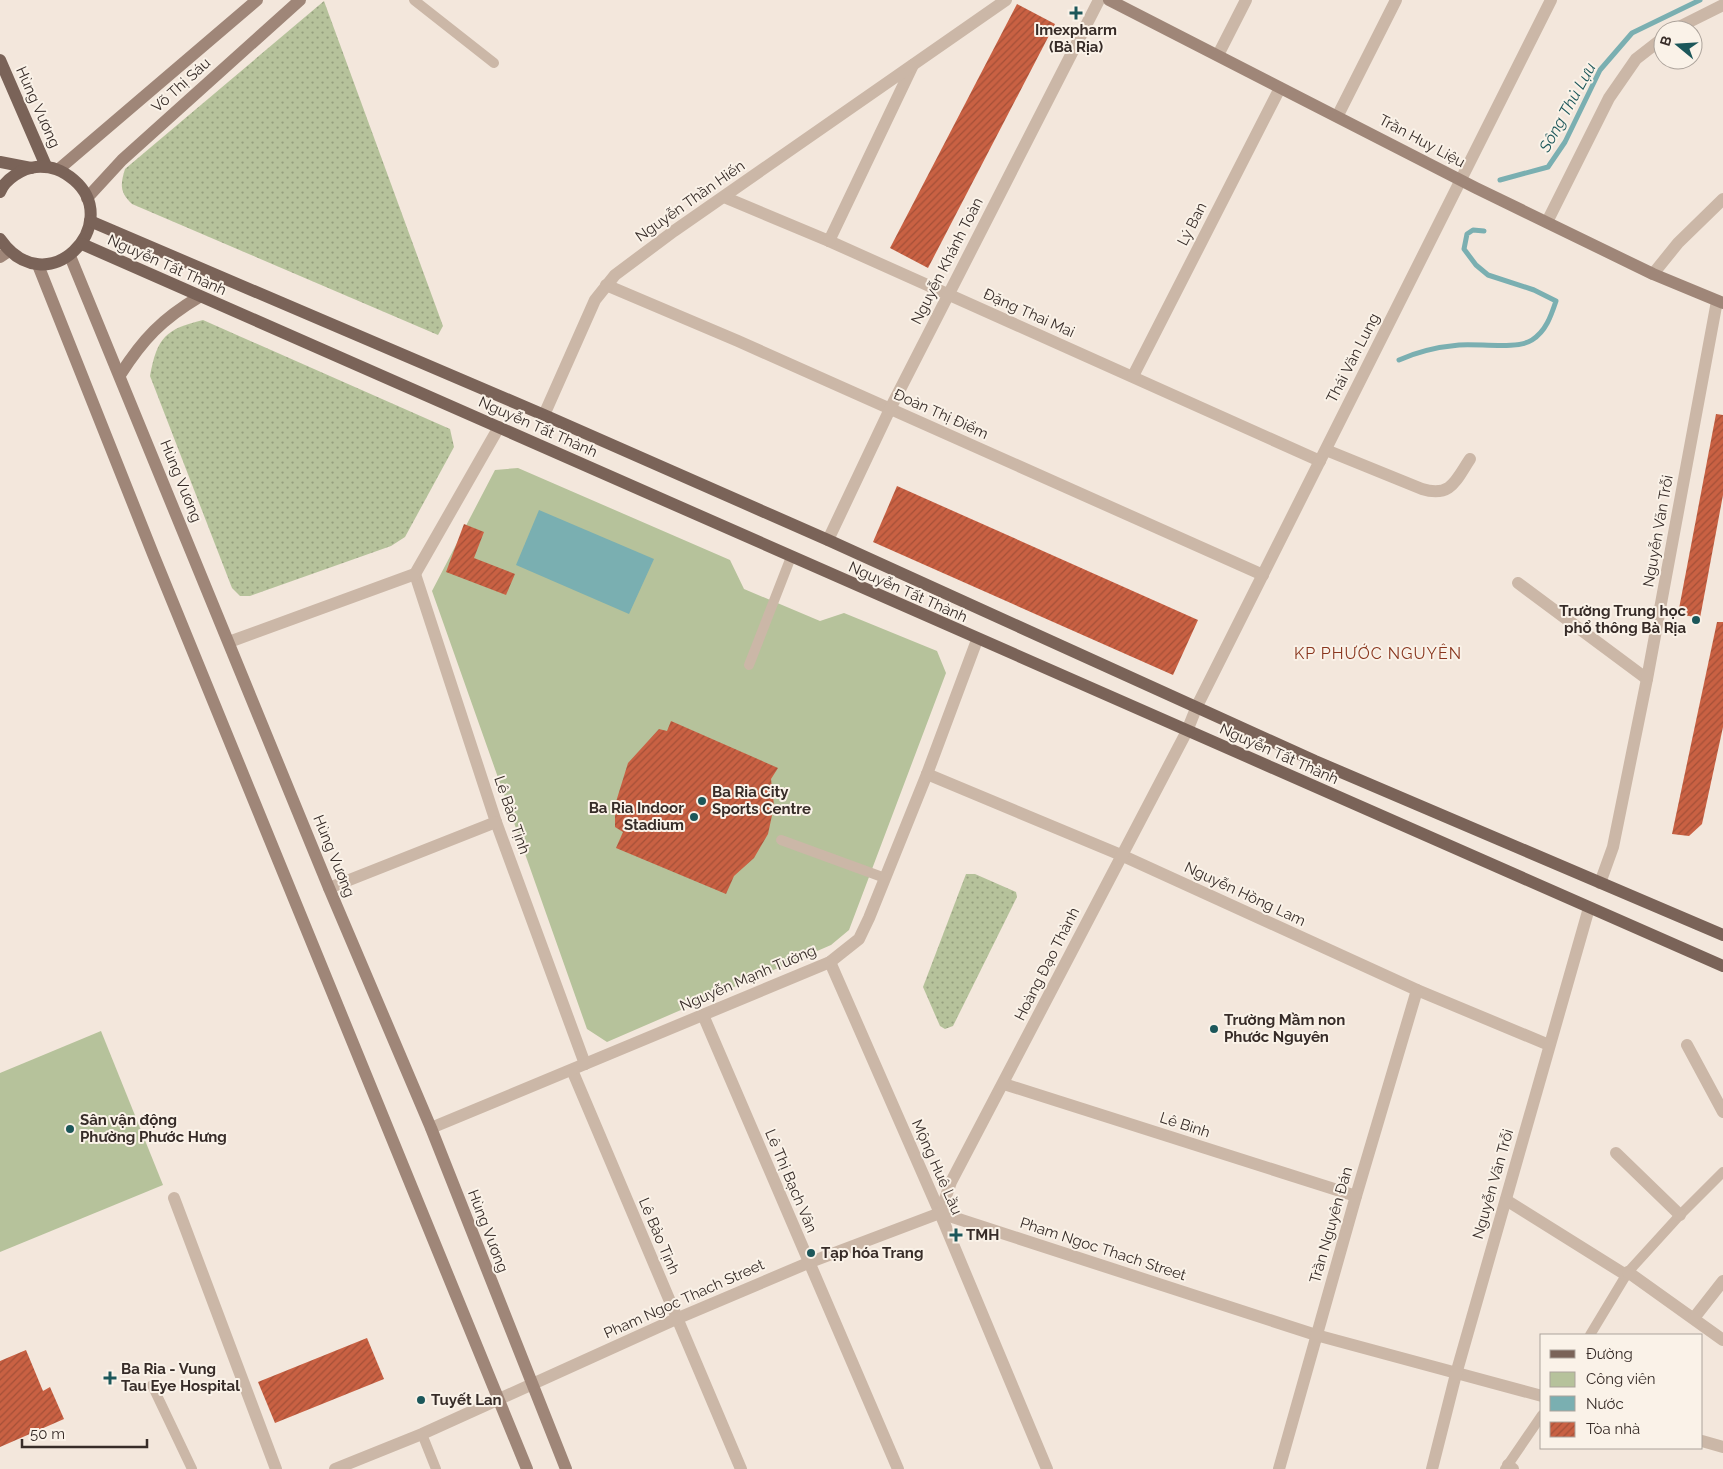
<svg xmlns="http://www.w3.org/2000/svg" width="1723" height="1469" font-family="Raleway,sans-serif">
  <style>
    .green { fill: url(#green-dots) }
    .pitch { fill: #b6c29b }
    .water { fill: #7aafb1 }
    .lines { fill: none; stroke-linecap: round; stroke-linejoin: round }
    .stream { stroke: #7aafb1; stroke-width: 5 }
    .building { fill: url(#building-hatch) }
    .lane { stroke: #cbb7a7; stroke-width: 10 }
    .street { stroke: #cbb7a7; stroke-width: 12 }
    .secondary { stroke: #9f8678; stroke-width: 12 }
    .primary { stroke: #7a6358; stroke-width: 12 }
    .poi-dot { fill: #1c575a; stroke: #faf2e8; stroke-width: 2 }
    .labels { text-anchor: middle; stroke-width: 4; stroke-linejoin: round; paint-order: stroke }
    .poi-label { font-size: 15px; font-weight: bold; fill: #372c28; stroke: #faf2e8; text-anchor: start }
    .street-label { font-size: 15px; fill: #372c28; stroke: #faf2e8 }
    .water-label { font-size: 16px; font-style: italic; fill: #1c575a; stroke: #faf2e8 }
    .neighbourhood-label { font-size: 16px; letter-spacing: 1px; fill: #89361e; stroke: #faf2e8 }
  </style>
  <defs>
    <pattern id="green-dots" width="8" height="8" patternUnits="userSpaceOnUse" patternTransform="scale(1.25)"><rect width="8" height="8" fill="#b6c29b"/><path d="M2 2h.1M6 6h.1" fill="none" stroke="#959e7e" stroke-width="1.8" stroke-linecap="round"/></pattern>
    <pattern id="building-hatch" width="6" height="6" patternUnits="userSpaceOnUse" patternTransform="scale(1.25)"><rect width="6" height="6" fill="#c96143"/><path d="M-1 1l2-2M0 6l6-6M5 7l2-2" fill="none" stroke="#a45038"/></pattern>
  </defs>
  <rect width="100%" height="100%" fill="#f3e7dc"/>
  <!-- green -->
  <g class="green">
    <path d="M324,1L443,326L438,335L132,204C120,193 120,185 125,169Z"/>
    <path d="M203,320L450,429L454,447L405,537L391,546L250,596H240L232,588L150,376C157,337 166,329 203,320Z"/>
    <polygon points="966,874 975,874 1016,892 1017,897 953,1026 945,1029 940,1026 923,987"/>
  </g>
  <!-- pitch -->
  <g class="pitch">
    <polygon points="518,468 730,560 744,589 820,621 844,613 937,651 946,673 849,930 831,945 607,1042 587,1029 432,591 495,470"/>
    <polygon points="101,1031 163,1185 0,1252 0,1073"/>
  </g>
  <!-- water -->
  <polygon class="water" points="539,510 654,559 629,614 516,565"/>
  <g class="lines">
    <!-- stream -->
    <g class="stream">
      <polyline points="1500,180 1548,167 1565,142 1600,70 1632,33 1700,0"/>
      <path d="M1399,360C1419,351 1437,347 1459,345C1477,343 1517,350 1532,340C1546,331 1551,316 1556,301L1534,290L1488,275L1476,265L1464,249L1467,234L1473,230L1484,231"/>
    </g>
  </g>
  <!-- building -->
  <g class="building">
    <polygon points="1017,4 1055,24 928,268 890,248"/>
    <polygon points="1716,414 1723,415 1723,495 1700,618 1678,614"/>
    <polygon points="897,486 1198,620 1173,675 873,542"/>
    <polygon points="464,524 484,532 474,558 515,574 506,595 446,572"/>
    <polygon points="1717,622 1723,622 1723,727 1702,824 1689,836 1672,834"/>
    <polygon points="671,721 778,768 771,779 774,806 768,834 754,858 734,876 726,894 616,848 623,832 615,827 615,805 628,763 659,729 667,731"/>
    <polygon points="367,1338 384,1379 275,1423 258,1382"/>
    <polygon points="26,1350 43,1391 50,1387 64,1419 0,1447 0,1361"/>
  </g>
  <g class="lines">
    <!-- lane -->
    <g class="lane">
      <polyline points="414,0 494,63"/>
      <polyline points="749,665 791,557"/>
      <polyline points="781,840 885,878"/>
      <polyline points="1590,1335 1628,1272 1680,1215 1723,1172"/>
      <polyline points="152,1385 192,1469"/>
      <polyline points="422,1434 436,1469"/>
      <polyline points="1505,1469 1542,1415"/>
    </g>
    <!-- street -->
    <g class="street">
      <polyline points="1673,30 1723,5"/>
      <polyline points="1218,55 1246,0"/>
      <polyline points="1338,115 1396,0"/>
      <polyline points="724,197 829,241 1320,461"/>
      <polyline points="1547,222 1609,98 1636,59 1663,38"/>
      <polyline points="829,241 913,65"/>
      <polyline points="1653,274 1678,243 1723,199"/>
      <polyline points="606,285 738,341 1263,575"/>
      <polyline points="1133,376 1280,88"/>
      <polyline points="544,415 595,300 615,275 674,231 1006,0"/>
      <path d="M1326,450L1422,489C1451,498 1456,480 1470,459"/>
      <polyline points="828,540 890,409 1099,0"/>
      <polyline points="415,574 496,822 585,1064"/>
      <polyline points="1518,583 1647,679"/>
      <polyline points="229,642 415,574 499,427"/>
      <polyline points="927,774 1121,855 1417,990 1549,1045"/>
      <polyline points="1600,883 1613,847 1647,679 1717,301"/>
      <polyline points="329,888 496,822"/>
      <polyline points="830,962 940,1213 1047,1469"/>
      <polyline points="703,1015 898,1469"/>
      <polyline points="1687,1045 1723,1112"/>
      <polyline points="572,1070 741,1469"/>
      <polyline points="1004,1084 1356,1196"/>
      <polyline points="431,1128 830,962 859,939 869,918 927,774 977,640"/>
      <polyline points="1616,1153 1680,1215"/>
      <polyline points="174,1198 276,1469"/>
      <polyline points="1506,1200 1626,1275"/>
      <polyline points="940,1213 951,1182 1187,731 1197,706 1551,0"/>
      <polyline points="1628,1272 1723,1340"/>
      <polyline points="1694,1318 1723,1281"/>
      <polyline points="1702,1441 1723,1447"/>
      <polyline points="1508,1465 1513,1469"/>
      <polyline points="335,1469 422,1434 676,1319 808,1263 940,1213 1316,1335 1542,1396"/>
      <polyline points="1279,1469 1356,1196 1417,990"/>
      <polyline points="1432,1469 1456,1374 1589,908"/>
    </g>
    <!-- secondary -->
    <g class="secondary">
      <polyline points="1109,0 1476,188 1653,274 1723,303"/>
      <polyline points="59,169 257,0"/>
      <polyline points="87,198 122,160 300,0"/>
      <polyline points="70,256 329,888 431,1128 566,1469"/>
      <polyline points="0,257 9,251"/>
      <polyline points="38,265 153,554 527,1469"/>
      <path d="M120,375C143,339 162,319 199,297"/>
    </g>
    <!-- primary -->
    <g class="primary">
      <polyline points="0,60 46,166"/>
      <polyline points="0,162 31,168"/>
      <path d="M0,192C5,179 23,168 36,167C52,166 62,170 74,180C125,224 47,306 0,239"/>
      <polyline points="90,221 544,415 828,540 1315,761 1723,935"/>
      <polyline points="82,244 1723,966"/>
    </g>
  </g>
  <!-- markers -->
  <g class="poi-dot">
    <path d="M1073.5 5.5h5v5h5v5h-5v5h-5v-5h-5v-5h5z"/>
    <circle cx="1696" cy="620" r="5"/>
    <circle cx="702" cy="801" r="5"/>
    <circle cx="694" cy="817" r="5"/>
    <circle cx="1214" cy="1029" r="5"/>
    <circle cx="70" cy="1129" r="5"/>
    <path d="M953.5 1227.5h5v5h5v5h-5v5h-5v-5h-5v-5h5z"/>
    <circle cx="811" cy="1253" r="5"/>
    <path d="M107.5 1370.5h5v5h5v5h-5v5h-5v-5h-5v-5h5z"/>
    <circle cx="421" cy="1400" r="5"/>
  </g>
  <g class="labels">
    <!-- poi labels -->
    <g class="poi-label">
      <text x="1076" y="35" text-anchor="middle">Imexpharm<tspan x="1076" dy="17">(Bà Rịa)</tspan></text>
      <text x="1686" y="616" text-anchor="end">Trường Trung học<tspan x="1686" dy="17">phổ thông Bà Rịa</tspan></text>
      <text x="712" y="797">Ba Ria City<tspan x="712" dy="17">Sports Centre</tspan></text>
      <text x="684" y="813" text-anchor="end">Ba Ria Indoor<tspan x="684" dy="17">Stadium</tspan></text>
      <text x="1224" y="1025">Trường Mầm non<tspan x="1224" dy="17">Phước Nguyên</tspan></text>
      <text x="80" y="1125">Sân vận động<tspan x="80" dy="17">Phường Phước Hưng</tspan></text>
      <text x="966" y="1240">TMH</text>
      <text x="821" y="1258">Tạp hóa Trang</text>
      <text x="121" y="1374">Ba Ria - Vung<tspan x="121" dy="17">Tau Eye Hospital</tspan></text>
      <text x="431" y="1405">Tuyết Lan</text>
    </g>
    <!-- street labels -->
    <g class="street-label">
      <text transform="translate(181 85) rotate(-42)" y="5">Võ Thị Sáu</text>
      <text transform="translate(38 107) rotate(66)" y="5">Hùng Vương</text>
      <text transform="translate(1422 141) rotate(28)" y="5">Trần Huy Liệu</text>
      <text transform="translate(690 201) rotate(-35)" y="5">Nguyễn Thần Hiến</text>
      <text transform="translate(1192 224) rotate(-63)" y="5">Lý Ban</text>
      <text transform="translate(947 261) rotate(-63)" y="5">Nguyễn Khánh Toàn</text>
      <text transform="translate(167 265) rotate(24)" y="5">Nguyễn Tất Thành</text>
      <text transform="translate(1029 313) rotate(24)" y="5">Đặng Thai Mai</text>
      <text transform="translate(1353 358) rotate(-63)" y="5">Thái Văn Lung</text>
      <text transform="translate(941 414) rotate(24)" y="5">Đoàn Thị Điểm</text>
      <text transform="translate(538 427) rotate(24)" y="5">Nguyễn Tất Thành</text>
      <text transform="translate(181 481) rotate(68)" y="5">Hùng Vương</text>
      <text transform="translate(1658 531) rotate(-80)" y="5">Nguyễn Văn Trỗi</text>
      <text transform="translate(908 592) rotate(24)" y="5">Nguyễn Tất Thành</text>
      <text transform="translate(1279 754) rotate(24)" y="5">Nguyễn Tất Thành</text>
      <text transform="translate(512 815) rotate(71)" y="5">Lê Bảo Tịnh</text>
      <text transform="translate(334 856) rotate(68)" y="5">Hùng Vương</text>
      <text transform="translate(1245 894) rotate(25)" y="5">Nguyễn Hồng Lam</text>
      <text transform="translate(1047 964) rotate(-63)" y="5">Hoàng Đạo Thành</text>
      <text transform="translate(748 978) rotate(-23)" y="5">Nguyễn Mạnh Tường</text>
      <text transform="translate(1185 1125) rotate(18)" y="5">Lê Bình</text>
      <text transform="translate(937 1167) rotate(66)" y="5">Mộng Huê Lầu</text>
      <text transform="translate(791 1181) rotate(67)" y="5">Lê Thị Bạch Vân</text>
      <text transform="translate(1493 1184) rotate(-74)" y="5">Nguyễn Văn Trỗi</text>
      <text transform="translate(1331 1225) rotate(-74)" y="5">Trần Nguyên Đán</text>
      <text transform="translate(488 1231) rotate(69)" y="5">Hùng Vương</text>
      <text transform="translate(659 1236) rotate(67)" y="5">Lê Bảo Tịnh</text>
      <text transform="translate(1103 1249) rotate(18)" y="5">Pham Ngoc Thach Street</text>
      <text transform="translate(684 1299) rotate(-24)" y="5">Pham Ngoc Thach Street</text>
    </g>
    <!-- water labels -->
    <g class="water-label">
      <text transform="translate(1567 107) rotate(-61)" y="6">Sông Thủ Lựu</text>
    </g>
    <!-- neighbourhood labels -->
    <g class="neighbourhood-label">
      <text x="1378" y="659">KP PHƯỚC NGUYÊN</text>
    </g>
  </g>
  <!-- legend -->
  <rect x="1540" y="1334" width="162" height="115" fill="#faf2e8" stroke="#aca39b"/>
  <rect x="1550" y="1350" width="25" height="8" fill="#7a6358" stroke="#aca39b"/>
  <text x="1586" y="1359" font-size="15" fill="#372c28">Đường</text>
  <rect x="1550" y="1372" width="25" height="15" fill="#b6c29b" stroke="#aca39b"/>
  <text x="1586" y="1384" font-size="15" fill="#372c28">Công viên</text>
  <rect x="1550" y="1396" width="25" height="15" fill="#7aafb1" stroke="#aca39b"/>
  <text x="1586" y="1409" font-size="15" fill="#372c28">Nước</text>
  <rect x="1550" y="1422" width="25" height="15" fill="url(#building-hatch)" stroke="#aca39b"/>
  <text x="1586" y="1434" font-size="15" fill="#372c28">Tòa nhà</text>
  <!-- north arrow -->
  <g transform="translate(1678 45) rotate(288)"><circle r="24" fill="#faf2e8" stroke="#aca39b"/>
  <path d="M0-4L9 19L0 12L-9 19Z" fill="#1c575a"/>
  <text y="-8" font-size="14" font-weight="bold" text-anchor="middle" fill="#372c28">B</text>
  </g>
  <!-- scale -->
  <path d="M22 1439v8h125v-8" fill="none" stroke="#372c28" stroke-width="2.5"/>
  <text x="30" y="1439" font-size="15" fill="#372c28" stroke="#faf2e8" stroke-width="4" paint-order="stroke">50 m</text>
</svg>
